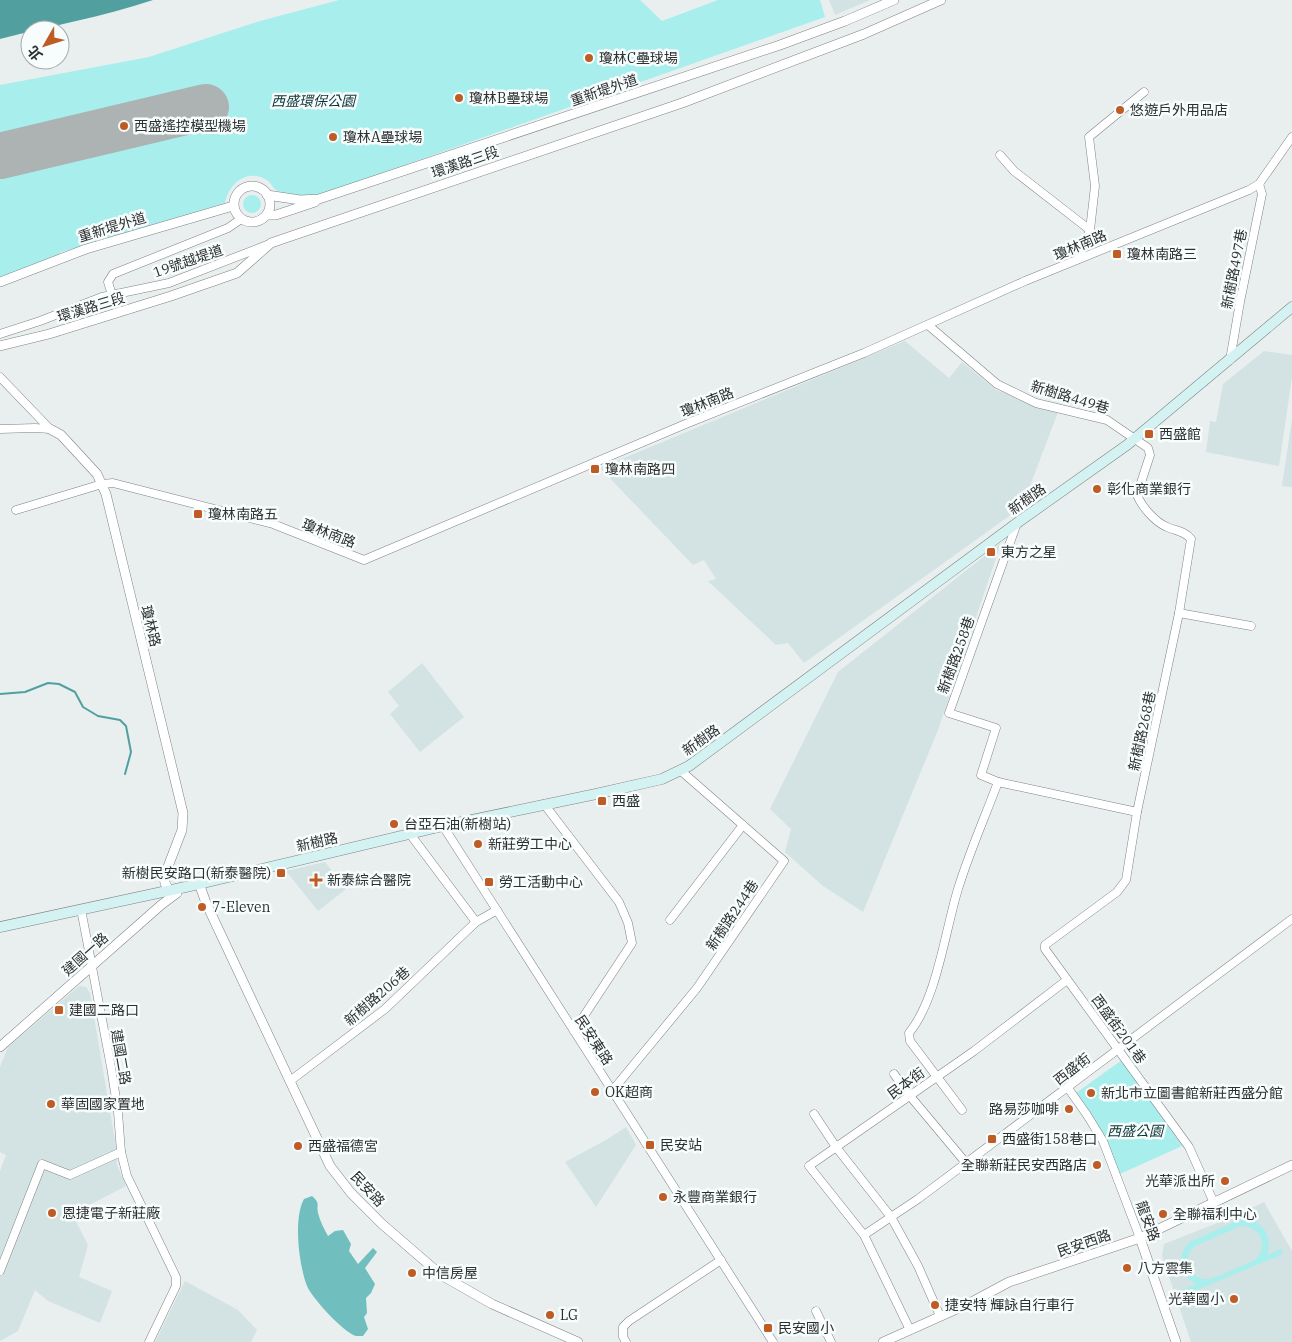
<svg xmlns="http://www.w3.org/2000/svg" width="1292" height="1342" font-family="'IBM Plex Serif','Noto Sans TC',serif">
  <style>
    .built { fill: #d3e2e2 }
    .green { fill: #a7eeed; fill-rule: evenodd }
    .forest { fill: #71bebe }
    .water { fill: #529fa0 }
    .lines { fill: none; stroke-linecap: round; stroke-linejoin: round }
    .stream { stroke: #529fa0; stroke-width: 2 }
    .runway { stroke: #adb2b2; stroke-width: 46 }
    .minor-casing { stroke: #7e8383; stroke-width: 9 }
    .tertiary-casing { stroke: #7e8383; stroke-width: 10 }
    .secondary-casing { stroke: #7e8383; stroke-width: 11 }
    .minor { stroke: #fff; stroke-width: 8 }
    .tertiary { stroke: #fff; stroke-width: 9 }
    .secondary { stroke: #d5f2f3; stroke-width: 10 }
    .poi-dot { fill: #bf5b25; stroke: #f7fcfc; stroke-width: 2 }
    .labels { text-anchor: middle; stroke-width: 5; stroke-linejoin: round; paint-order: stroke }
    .poi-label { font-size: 14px; fill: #2e3030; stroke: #f7fcfc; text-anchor: start }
    .street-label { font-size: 14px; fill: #2e3030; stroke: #f7fcfc }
    .park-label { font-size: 14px; font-style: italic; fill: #0c3333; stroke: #f7fcfc }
  </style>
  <rect width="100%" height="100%" fill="#e9efef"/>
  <!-- built -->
  <g class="built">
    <polygon points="829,0 870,0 835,15"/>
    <polygon points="905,341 949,378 962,362 996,390 1058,412 1022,507 804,663 788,643 776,645 708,581 716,579 704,560 693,565 600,468"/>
    <polygon points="1264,351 1292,355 1292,377 1279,466 1206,452 1210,421 1216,422 1223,384"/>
    <polygon points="1292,419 1292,487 1282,486"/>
    <polygon points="1001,543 938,730 863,912 823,886 785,852 791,829 770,809 838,672"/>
    <polygon points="422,663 464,717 420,752 390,714 399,706 388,692"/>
    <polygon points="325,862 346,889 318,911 286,871"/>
    <polygon points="79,986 86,987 90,993 116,1147 117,1165 126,1186 72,1214 88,1245 79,1277 112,1291 100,1323 48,1301 35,1290 18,1331 0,1341 0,1171 6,1155 0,1152 0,1067 8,1047"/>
    <polygon points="626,1127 636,1145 596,1207 565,1162 606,1140"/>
    <polygon points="1264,1202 1292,1251 1292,1342 1191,1342 1162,1256 1164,1244 1230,1218"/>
    <polygon points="185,1281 238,1310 257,1330 251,1342 155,1342"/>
  </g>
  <!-- green -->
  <g class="green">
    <path d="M339,0H640L662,21L718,0H820L825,17L311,198C304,196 281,194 276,190C272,187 271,182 265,179C246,169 229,184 225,203L61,252L40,270L0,280V85L149,57L260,21Z"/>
    <circle cx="252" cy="204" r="9"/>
    <polygon points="1122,1060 1182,1146 1120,1174 1103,1134 1076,1093"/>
    <path d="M1245,1219C1264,1221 1273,1238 1267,1255L1281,1249L1283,1254L1182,1296L1180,1291L1197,1284C1179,1276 1176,1254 1190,1242L1239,1220ZM1241,1226C1261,1226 1269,1246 1255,1260C1245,1264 1217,1278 1207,1279C1198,1280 1189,1272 1188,1263C1187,1256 1190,1250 1195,1246Z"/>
  </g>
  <!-- forest -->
  <path class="forest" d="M312,1196C321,1204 316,1204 318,1213C320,1221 324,1229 328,1236L335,1231L343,1230L351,1244L349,1251L358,1264L373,1248L377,1252L365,1268L375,1284L371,1293L366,1298L367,1313L364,1317L368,1329L363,1336C363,1336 357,1336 356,1336C343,1332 312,1298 307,1286C299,1265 293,1219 304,1199Z"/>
  <!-- water -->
  <path class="water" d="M0,0H153C102,17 50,26 0,39Z"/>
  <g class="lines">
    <!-- stream -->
    <polyline class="stream" points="0,694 25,692 48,683 59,684 75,692 83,707 98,716 120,720 126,726 131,752 125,774"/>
    <!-- runway -->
    <polyline class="runway" points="0,156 206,107"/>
    <defs>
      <g id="minor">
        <polyline points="1000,155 1014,171 1090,230"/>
        <polyline points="1078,259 1090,230 1095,186 1089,137 1144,92"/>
        <polyline points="112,295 108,282 113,274 228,228 241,219"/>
        <path d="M928,325L997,384L1036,403L1107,420L1148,448L1150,455L1137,495C1142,507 1155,522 1167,527C1176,531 1185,531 1191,539L1179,613L1137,812L998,782C985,817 969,853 958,889C945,931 937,999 909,1033L910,1041L962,1110"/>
        <polyline points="0,334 40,321 102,297 169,283 267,245"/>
        <polyline points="1230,360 1240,302 1262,194 1259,184"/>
        <polyline points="0,377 50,429"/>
        <polyline points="0,429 35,428 50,429"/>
        <polyline points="16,510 102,484 113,483 273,524 364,560 688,423 864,353 1025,281 1249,190 1259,184 1292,137"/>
        <polyline points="1179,613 1251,626"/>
        <polyline points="998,782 981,775 996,728 949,713 1017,523"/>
        <polyline points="544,804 619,902 628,923 632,943 574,1031"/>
        <polyline points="1137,812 1126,880 1117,892 1045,945 1045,949 1189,1147 1214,1203"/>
        <polyline points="443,826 773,1342"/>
        <polyline points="410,834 476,922"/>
        <polyline points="81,909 111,1067 118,1112 121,1152 127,1176 176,1277 176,1286 149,1342"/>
        <polyline points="670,920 743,825"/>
        <polyline points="894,1074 910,1096 966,1163"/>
        <polyline points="290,1081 385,1009 476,922 497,910"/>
        <polyline points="1068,1088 1087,1115 1103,1141 1140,1238"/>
        <polyline points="612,1091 697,988 784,861 680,770"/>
        <polyline points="814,1114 836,1147 891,1217 918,1266 940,1316"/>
        <polyline points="864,1235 918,1199 1292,919"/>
        <polyline points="0,1271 42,1164 70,1175 121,1152"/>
        <polyline points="816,1311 831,1342"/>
        <polyline points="910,1330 864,1235 809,1166 974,1051 1067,980"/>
        <polyline points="626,1342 623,1337 623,1327 629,1321 721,1260"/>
      </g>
      <g id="tertiary">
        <circle cx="252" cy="204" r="18"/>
        <polyline points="267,195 300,200 319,199 780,45 845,21 894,0"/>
        <polyline points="267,215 276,215 315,202"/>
        <polyline points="0,282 86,249 233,206"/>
        <polyline points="0,346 49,334 171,296 237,273 271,243 682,103 864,34 941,0"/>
        <polyline points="50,429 61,435 97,474 106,494 183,813 182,830 164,877 165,883 172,896"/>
        <polyline points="199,883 206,903 330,1166 351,1193 382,1224 441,1275 492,1304 578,1342"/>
        <polyline points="0,1047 161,905 177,893"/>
        <polyline points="1140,1238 1176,1342"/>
        <polyline points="883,1342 968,1304 1009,1282 1140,1238 1292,1165"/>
      </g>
      <polyline id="secondary" points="0,927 190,886 443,826 596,794 662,779 689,766 1017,523 1127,445 1292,307"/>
    </defs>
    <!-- minor casing -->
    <use href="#minor" class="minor-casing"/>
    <!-- tertiary casing -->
    <use href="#tertiary" class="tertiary-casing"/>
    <!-- secondary casing -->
    <use href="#secondary" class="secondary-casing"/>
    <!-- minor -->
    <use href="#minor" class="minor"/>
    <!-- tertiary -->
    <use href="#tertiary" class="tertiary"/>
    <!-- secondary -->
    <use href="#secondary" class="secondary"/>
  </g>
  <!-- markers -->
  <g class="poi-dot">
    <circle cx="589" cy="58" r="5"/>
    <circle cx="459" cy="98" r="5"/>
    <circle cx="1120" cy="110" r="5"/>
    <circle cx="124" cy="126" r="5"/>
    <circle cx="333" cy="137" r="5"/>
    <rect x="1112" y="249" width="10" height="10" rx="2.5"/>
    <rect x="1144" y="429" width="10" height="10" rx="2.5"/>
    <rect x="590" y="464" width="10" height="10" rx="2.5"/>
    <circle cx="1097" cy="489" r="5"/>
    <rect x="193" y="509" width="10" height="10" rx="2.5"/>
    <rect x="986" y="547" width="10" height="10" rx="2.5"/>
    <rect x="597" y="796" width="10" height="10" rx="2.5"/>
    <circle cx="394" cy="824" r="5"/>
    <circle cx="478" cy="844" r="5"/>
    <rect x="276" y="868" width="10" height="10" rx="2.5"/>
    <path d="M313.5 872.5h5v5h5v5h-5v5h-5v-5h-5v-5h5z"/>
    <rect x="484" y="877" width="10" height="10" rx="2.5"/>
    <circle cx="202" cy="907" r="5"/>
    <rect x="54" y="1005" width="10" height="10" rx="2.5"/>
    <circle cx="595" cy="1092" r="5"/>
    <circle cx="1091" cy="1093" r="5"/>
    <circle cx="51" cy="1104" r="5"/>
    <circle cx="1069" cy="1109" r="5"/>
    <rect x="987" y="1134" width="10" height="10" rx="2.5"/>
    <rect x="645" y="1140" width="10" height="10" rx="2.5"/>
    <circle cx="298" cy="1146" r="5"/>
    <circle cx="1097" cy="1165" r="5"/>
    <circle cx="1225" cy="1181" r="5"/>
    <circle cx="663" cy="1197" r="5"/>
    <circle cx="52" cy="1213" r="5"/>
    <circle cx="1163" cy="1214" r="5"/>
    <circle cx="1127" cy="1268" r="5"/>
    <circle cx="412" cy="1273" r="5"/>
    <circle cx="1234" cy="1299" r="5"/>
    <circle cx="935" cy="1305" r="5"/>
    <circle cx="550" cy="1315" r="5"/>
    <rect x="763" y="1323" width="10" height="10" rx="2.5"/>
  </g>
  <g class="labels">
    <!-- poi labels -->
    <g class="poi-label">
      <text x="599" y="63">瓊林C壘球場</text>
      <text x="469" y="103">瓊林B壘球場</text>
      <text x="1130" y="115">悠遊戶外用品店</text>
      <text x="134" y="131">西盛遙控模型機場</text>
      <text x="343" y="142">瓊林A壘球場</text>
      <text x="1127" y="259">瓊林南路三</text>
      <text x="1159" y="439">西盛館</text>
      <text x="605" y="474">瓊林南路四</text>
      <text x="1107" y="494">彰化商業銀行</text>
      <text x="208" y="519">瓊林南路五</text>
      <text x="1001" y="557">東方之星</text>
      <text x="612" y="806">西盛</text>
      <text x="404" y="829">台亞石油(新樹站)</text>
      <text x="488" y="849">新莊勞工中心</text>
      <text x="271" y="878" text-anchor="end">新樹民安路口(新泰醫院)</text>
      <text x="327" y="885">新泰綜合醫院</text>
      <text x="499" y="887">勞工活動中心</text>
      <text x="212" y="912">7-Eleven</text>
      <text x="69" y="1015">建國二路口</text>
      <text x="605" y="1097">OK超商</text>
      <text x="1101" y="1098">新北市立圖書館新莊西盛分館</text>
      <text x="61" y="1109">華固國家置地</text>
      <text x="1059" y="1114" text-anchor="end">路易莎咖啡</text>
      <text x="1002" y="1144">西盛街158巷口</text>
      <text x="660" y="1150">民安站</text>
      <text x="308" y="1151">西盛福德宮</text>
      <text x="1087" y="1170" text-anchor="end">全聯新莊民安西路店</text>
      <text x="1215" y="1186" text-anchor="end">光華派出所</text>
      <text x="673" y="1202">永豐商業銀行</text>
      <text x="62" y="1218">恩捷電子新莊廠</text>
      <text x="1173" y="1219">全聯福利中心</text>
      <text x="1137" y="1273">八方雲集</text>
      <text x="422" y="1278">中信房屋</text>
      <text x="1224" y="1304" text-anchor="end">光華國小</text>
      <text x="945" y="1310">捷安特 輝詠自行車行</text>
      <text x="560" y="1320">LG</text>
      <text x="778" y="1333">民安國小</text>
    </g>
    <!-- street labels -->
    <g class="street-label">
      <text transform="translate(604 90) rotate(-19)" y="5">重新堤外道</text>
      <text transform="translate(465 162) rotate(-19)" y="5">環漢路三段</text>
      <text transform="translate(112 227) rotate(-17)" y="5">重新堤外道</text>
      <text transform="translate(1080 245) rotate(-23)" y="5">瓊林南路</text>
      <text transform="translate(188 261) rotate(-19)" y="5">19號越堤道</text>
      <text transform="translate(1234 269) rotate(-79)" y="5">新樹路497巷</text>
      <text transform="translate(91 307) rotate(-17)" y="5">環漢路三段</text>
      <text transform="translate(1070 397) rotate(17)" y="5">新樹路449巷</text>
      <text transform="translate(707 402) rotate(-22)" y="5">瓊林南路</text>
      <text transform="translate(1027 499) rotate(-35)" y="5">新樹路</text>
      <text transform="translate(329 533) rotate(21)" y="5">瓊林南路</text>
      <text transform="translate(151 626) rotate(76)" y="5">瓊林路</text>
      <text transform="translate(956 655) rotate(-70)" y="5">新樹路258巷</text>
      <text transform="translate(1142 731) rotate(-78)" y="5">新樹路268巷</text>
      <text transform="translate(701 740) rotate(-35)" y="5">新樹路</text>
      <text transform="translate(317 842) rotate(-13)" y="5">新樹路</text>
      <text transform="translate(732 915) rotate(-56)" y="5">新樹路244巷</text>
      <text transform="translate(85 954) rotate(-42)" y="5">建國一路</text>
      <text transform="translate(377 996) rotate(-41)" y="5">新樹路206巷</text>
      <text transform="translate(1119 1029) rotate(54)" y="5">西盛街201巷</text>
      <text transform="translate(594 1040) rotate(57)" y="5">民安東路</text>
      <text transform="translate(121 1057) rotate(80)" y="5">建國二路</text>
      <text transform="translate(1072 1069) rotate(-38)" y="5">西盛街</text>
      <text transform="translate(906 1083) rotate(-36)" y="5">民本街</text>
      <text transform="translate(368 1189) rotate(47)" y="5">民安路</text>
      <text transform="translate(1148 1221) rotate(70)" y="5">龍安路</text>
      <text transform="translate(1084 1243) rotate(-19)" y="5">民安西路</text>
    </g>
    <!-- park labels -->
    <g class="park-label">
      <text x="313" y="106">西盛環保公園</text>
      <text x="1135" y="1136">西盛公園</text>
    </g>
  </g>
  <!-- north arrow -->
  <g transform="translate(45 45) rotate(231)"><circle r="24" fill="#f7fcfc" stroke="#a7aaaa"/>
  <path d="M0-4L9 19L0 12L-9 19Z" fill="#bf5b25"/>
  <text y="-8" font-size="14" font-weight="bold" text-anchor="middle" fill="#2e3030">北</text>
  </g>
</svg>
